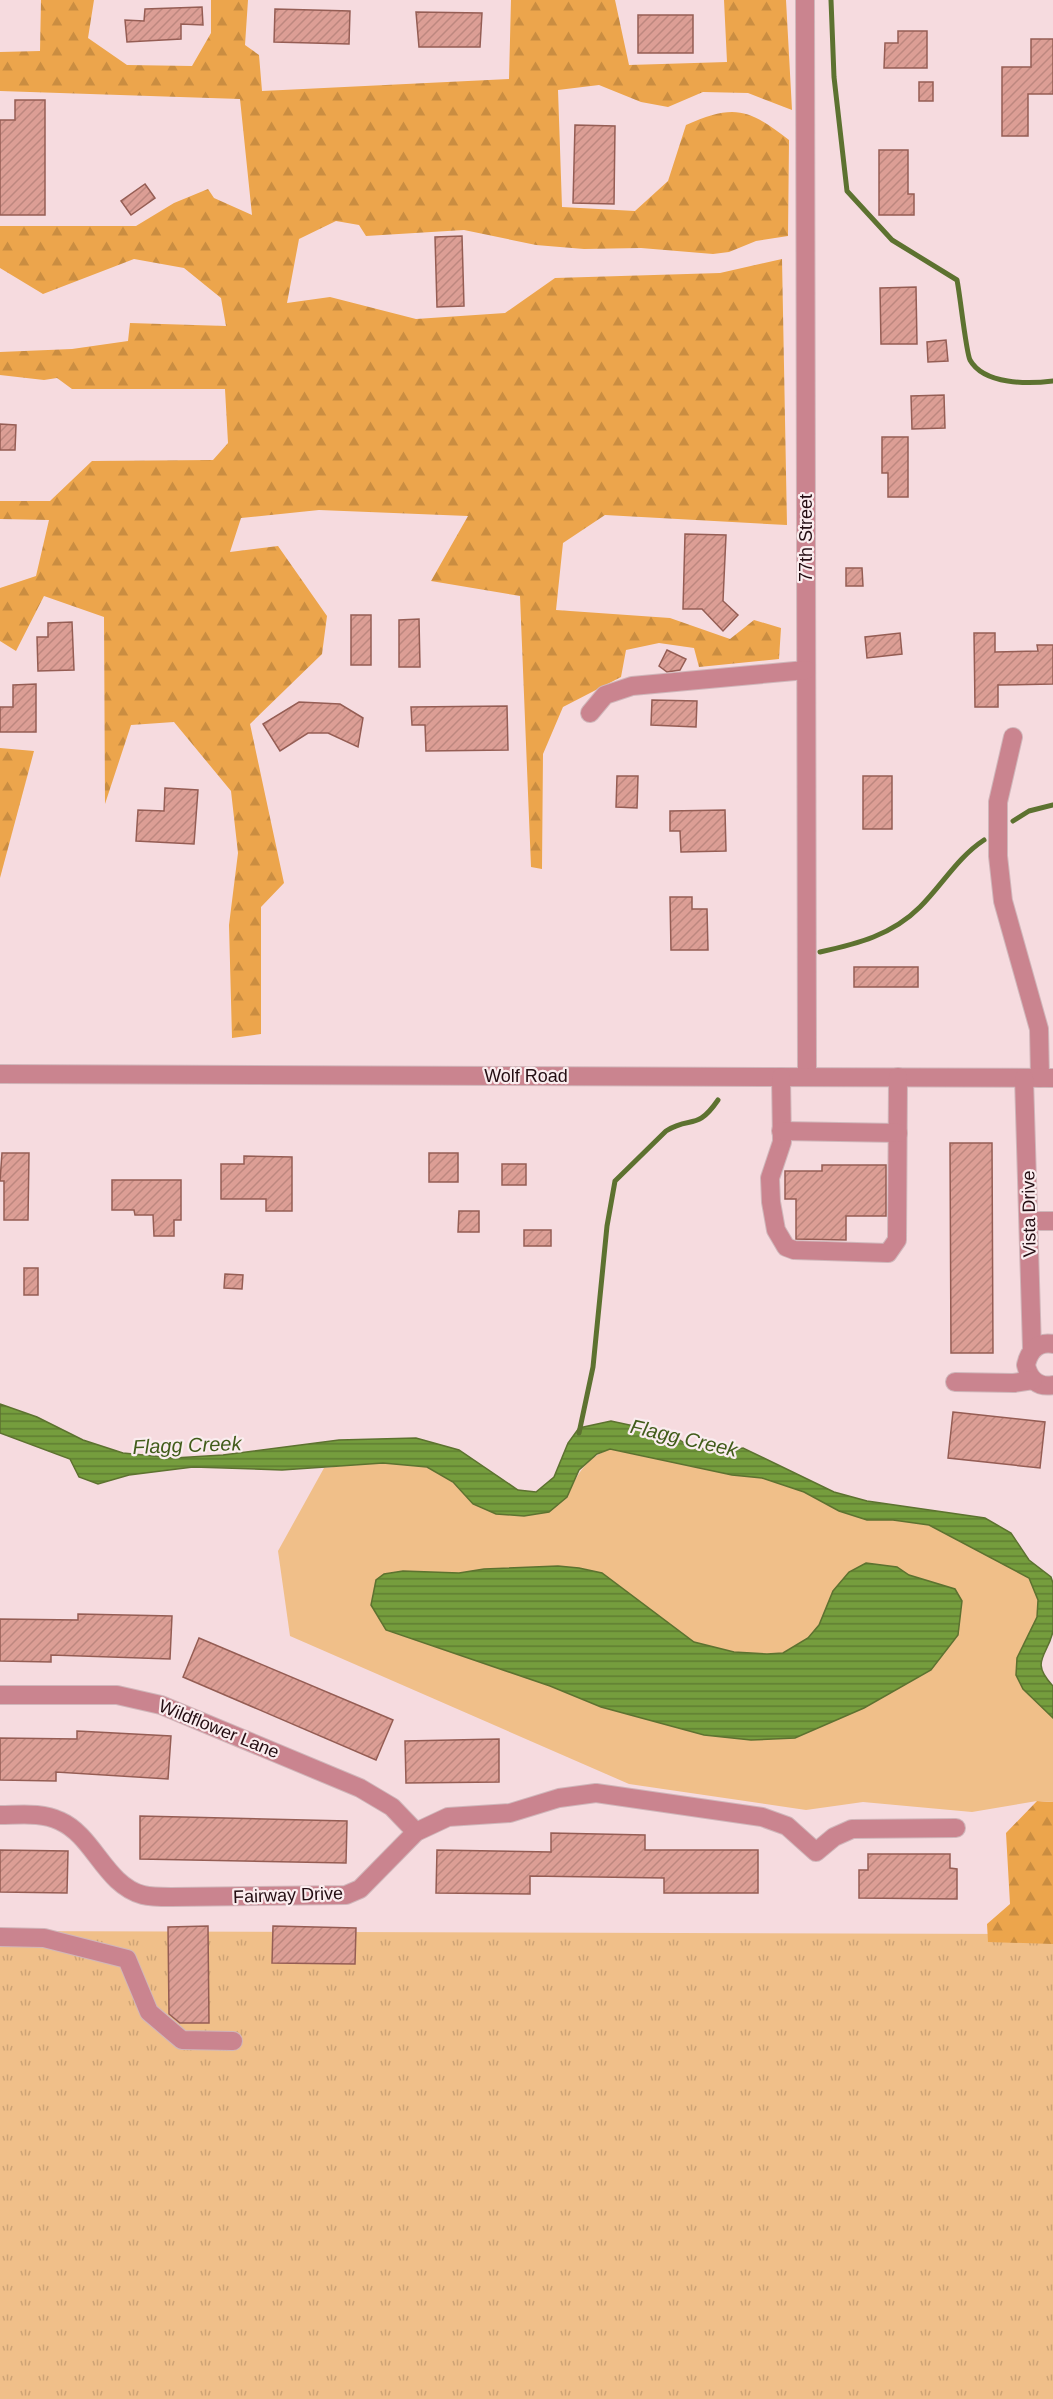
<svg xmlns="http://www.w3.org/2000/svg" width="1053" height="2399" font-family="Helvetica,sans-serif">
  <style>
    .grass { fill: url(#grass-tufts) }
    .forest { fill: url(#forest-firs) }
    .park { fill: #f0bf89 }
    .water { fill: url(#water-rules); stroke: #5d7230; stroke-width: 1.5 }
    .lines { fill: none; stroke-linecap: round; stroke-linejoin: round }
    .stream { stroke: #5d7230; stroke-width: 5 }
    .building { fill: url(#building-hatch); stroke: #955d54; stroke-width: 1.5 }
    .minor-casing { stroke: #d0b6ba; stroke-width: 20 }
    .minor { stroke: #ca848f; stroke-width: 18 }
    .labels { text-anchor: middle; stroke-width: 4.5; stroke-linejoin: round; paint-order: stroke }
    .street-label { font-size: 18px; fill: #240d12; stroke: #faecee }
    .water-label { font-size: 20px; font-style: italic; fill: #415c1a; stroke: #faecee }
  </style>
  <defs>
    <pattern id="grass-tufts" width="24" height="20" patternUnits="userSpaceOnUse" patternTransform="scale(1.5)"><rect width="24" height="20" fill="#f0bf89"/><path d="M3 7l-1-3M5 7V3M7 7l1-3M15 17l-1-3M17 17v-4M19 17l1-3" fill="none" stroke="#cea375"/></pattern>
    <pattern id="forest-firs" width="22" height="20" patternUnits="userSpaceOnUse" patternTransform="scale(1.5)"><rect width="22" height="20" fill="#eca54c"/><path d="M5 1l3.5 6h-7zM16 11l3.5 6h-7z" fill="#ca8d41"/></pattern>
    <pattern id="water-rules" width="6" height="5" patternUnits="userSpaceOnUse" patternTransform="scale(1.5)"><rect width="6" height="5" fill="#759d3d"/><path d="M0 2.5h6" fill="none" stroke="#607e32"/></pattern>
    <pattern id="building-hatch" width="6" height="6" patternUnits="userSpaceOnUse" patternTransform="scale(1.5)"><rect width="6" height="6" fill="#dc9e95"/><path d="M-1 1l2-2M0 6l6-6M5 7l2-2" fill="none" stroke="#bd877f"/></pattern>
  </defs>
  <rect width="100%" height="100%" fill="#f6dbdf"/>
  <!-- grass -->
  <polygon class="grass" points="0,1931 1053,1934 1053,2399 0,2399"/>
  <!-- forest -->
  <g class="forest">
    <path d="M41,0H94L88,38L127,65L192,66L211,33V0H248L245,45L259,55L262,91L509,79L511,0H615L629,65L727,62L724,0H786L792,110L748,93L703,92L668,107L641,102L599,85L558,90L562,207L635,211L668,181L686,125C734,104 748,108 789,140L788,236L756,241L729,252L713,254L641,248L584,249L536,245L464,230L366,236L359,225L336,221L299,239L287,303L330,297L416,319L505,313L555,278L720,273L782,259L787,525L605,515L563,543L556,610L670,618L730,639L754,620L781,628L779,659L699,667L694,648L659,643L626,650L621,677L563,707L543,754L542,869L531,867L520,596L431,581L468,516L319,510L241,518L230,552L278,546L327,616L322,654L250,724L284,883L261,907V1034L232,1038L229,925L238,853L231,791L174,722L131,725L105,804L104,617L44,596L16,651L0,641V588L36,576L49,520L0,519V501H50L92,461L213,460L228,443L225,389H72L57,378L44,380L0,375V352L72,349L128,341L130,323L226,326L221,298L184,268L134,259L43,294L0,268V226H136L174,203L208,189L214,198L252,215L240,99L0,91V52L40,51Z"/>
    <polygon points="0,748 34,751 0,878"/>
    <polygon points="1037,1801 1053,1802 1053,1944 988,1942 987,1924 1010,1904 1006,1833"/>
  </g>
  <!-- park -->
  <path class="park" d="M610,1449L732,1475L762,1478L804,1492L839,1511L867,1520H893L929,1525L1029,1578L1038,1600L1037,1617L1028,1636L1023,1689L1053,1718V1802L1037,1801L972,1812L863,1802L806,1810L629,1784L290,1636L278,1551L324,1468C356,1465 395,1458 427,1467C446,1472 460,1490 473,1504L567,1497C577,1474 586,1458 610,1449Z"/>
  <!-- water -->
  <g class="water">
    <path d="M0,1404L37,1417L83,1440L123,1453L174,1458L223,1455L339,1440L416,1438L459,1450L518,1490L536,1492L554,1477L568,1443L579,1428L611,1421L671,1434L690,1447L728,1451L743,1448L834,1492L867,1501L985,1518L1011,1533L1029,1560L1051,1577L1053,1583C1053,1598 1053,1616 1053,1631C1048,1656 1029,1661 1053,1686V1718L1023,1689L1016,1675L1017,1658L1037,1617L1038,1600L1029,1578L929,1525L893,1520H867L839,1511L804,1492L762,1478L732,1475L610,1449L597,1454L579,1470L567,1497L549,1512L524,1516L496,1514L473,1504L453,1482L427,1467L383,1463L282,1470L193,1467L129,1475L98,1484L79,1477L70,1459L0,1433Z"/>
    <polygon points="866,1563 897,1567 909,1575 955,1589 962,1601 958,1635 931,1670 864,1708 795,1738 751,1740 704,1735 601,1707 550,1686 386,1630 371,1605 376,1580 384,1574 403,1571 459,1573 484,1569 558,1566 579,1568 602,1573 694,1642 734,1652 767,1654 783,1653 808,1638 819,1625 833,1591 849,1572"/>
  </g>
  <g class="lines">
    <!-- stream -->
    <g class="stream">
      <path d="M831,0L834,77L847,191L892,240L957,280C960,294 966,352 970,360C984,385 1029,384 1053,381"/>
      <polyline points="1013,821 1029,811 1053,805"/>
      <path d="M820,952C857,944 892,935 920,907C942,885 958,857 984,840"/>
      <path d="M579,1433L593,1367L607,1226L615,1181L666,1131C691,1115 696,1132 718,1100"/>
    </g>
  </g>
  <!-- building -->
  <g class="building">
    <polygon points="202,7 203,25 181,24 181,39 127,42 125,20 144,21 145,9"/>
    <polygon points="275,9 350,11 349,44 274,42"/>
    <polygon points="416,12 482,13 480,47 419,47"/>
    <rect x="638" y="15" width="55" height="38"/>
    <polygon points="898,31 927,31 927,68 884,68 885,43 898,43"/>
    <polygon points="1031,39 1053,39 1053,94 1028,94 1028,136 1002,136 1002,67 1031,67"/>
    <rect x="919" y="82" width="14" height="19"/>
    <polygon points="15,100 45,100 45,215 0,215 0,120 15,120"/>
    <polygon points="575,125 615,126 614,204 573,203"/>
    <polygon points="879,150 908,150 908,194 914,194 914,215 879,215"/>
    <polygon points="145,184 155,198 131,215 121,201"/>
    <polygon points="462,236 464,306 437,307 435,237"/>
    <polygon points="916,287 917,344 881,344 880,288"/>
    <polygon points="946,340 948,361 928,362 927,342"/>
    <polygon points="944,395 945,428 912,429 911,396"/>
    <polygon points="0,424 16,425 15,450 0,450"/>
    <polygon points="882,437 908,437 908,497 888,497 888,473 882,473"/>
    <polygon points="685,534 726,535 723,601 738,615 723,631 702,609 683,609"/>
    <polygon points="846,568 862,568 863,586 846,586"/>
    <rect x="351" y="615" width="20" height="50"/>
    <polygon points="419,619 420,667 399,667 399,620"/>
    <polygon points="72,622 74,670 38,671 37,637 48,637 48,623"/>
    <polygon points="900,633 902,654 867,658 865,637"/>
    <polygon points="974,633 995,633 995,652 1038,651 1037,645 1053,645 1053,684 998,685 998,707 975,707"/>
    <polygon points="667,650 686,659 680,670 667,672 659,666"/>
    <polygon points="36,684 36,732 0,732 0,707 13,707 13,685"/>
    <polygon points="652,700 697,701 696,727 651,725"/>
    <polygon points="299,702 340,704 363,718 358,747 328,733 308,733 280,751 263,724"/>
    <polygon points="507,706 508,750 426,751 425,725 412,725 411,707"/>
    <polygon points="617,776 638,776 637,808 616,807"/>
    <rect x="863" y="776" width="29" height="53"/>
    <polygon points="165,788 198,790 194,844 136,841 138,810 164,811"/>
    <polygon points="725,810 726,851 681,852 680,831 670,831 670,811"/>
    <polygon points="670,897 692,897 692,909 707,909 708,950 671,950"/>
    <rect x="854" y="967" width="64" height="20"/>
    <polygon points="950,1143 992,1143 993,1353 951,1353"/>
    <polygon points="2,1153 29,1153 28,1220 4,1220 4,1181 0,1181"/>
    <rect x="429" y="1153" width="29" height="29"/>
    <polygon points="244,1156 292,1157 292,1211 266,1211 266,1199 221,1199 221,1164 244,1164"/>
    <rect x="502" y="1164" width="24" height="21"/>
    <polygon points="822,1165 886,1165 886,1216 846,1216 846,1240 796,1239 796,1199 785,1199 785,1171 822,1171"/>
    <polygon points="112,1180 181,1180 181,1220 174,1220 174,1236 154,1236 153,1215 135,1215 134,1210 112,1210"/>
    <polygon points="459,1211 479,1211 479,1232 458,1232"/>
    <rect x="524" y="1230" width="27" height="16"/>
    <rect x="24" y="1268" width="14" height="27"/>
    <polygon points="225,1274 243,1275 242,1289 224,1288"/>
    <polygon points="953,1412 1045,1422 1040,1468 948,1458"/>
    <polygon points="78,1614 172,1616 170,1659 51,1655 51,1662 0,1661 0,1619 78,1620"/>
    <polygon points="199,1638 393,1720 376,1760 183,1677"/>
    <polygon points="77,1731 171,1736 168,1779 56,1772 56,1781 0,1780 0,1738 77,1739"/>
    <polygon points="499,1739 499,1782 406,1783 405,1741"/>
    <polygon points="140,1816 347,1821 346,1863 140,1859"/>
    <polygon points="551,1833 645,1835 645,1850 758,1850 758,1893 664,1893 664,1878 530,1876 530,1894 436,1893 437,1850 551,1852"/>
    <polygon points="0,1850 68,1851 67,1893 0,1892"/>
    <polygon points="868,1854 950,1854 950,1868 957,1869 957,1899 859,1898 859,1870 868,1870"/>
    <polygon points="208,1926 209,2023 180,2023 169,2014 168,1927"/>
    <polygon points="273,1926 356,1928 355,1964 272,1963"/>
  </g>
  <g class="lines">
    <defs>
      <g id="minor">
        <polyline points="805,0 807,1077"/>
        <polyline points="590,713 605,695 632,686 806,670"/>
        <polyline points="1013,737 998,802 998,856 1003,901 1039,1029 1040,1078"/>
        <polyline points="0,1074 1053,1078"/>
        <polyline points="781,1077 782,1142 770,1178 771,1202 776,1230 786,1247 794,1250 888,1253 897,1240 898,1077"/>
        <polyline points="1024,1078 1032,1349"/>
        <polyline points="781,1131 898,1133"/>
        <polyline points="1029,1221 1053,1221"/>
        <path d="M1053,1344C1038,1341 1029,1351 1026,1365C1029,1379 1038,1388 1053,1385"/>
        <polyline points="955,1382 1014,1383 1033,1380"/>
        <polyline points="0,1695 117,1695 161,1705 360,1788 392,1807 416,1832"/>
        <path d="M0,1815C20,1815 42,1812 60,1821C94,1836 105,1885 143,1895C151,1897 162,1897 171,1897L346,1895L360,1889L416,1832L448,1817L510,1813L559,1798L596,1793L762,1817L787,1826L816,1852L834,1837L852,1829L956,1828"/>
        <polyline points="0,1937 44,1938 127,1959 149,2012 182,2040 233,2041"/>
      </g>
    </defs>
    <!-- minor casing -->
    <use href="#minor" class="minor-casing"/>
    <!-- minor -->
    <use href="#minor" class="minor"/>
  </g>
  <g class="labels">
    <!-- street labels -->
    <g class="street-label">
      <text transform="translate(806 538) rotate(-90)" y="6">77th Street</text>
      <text x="526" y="1082">Wolf Road</text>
      <text transform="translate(1029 1214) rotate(-91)" y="6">Vista Drive</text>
      <text transform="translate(219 1729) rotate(22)" y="6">Wildflower Lane</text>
      <text transform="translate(288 1895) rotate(-2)" y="6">Fairway Drive</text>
    </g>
    <!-- water labels -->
    <g class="water-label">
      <text transform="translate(684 1438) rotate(13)" y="7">Flagg Creek</text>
      <text transform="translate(187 1445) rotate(-2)" y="7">Flagg Creek</text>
    </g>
  </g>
</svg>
